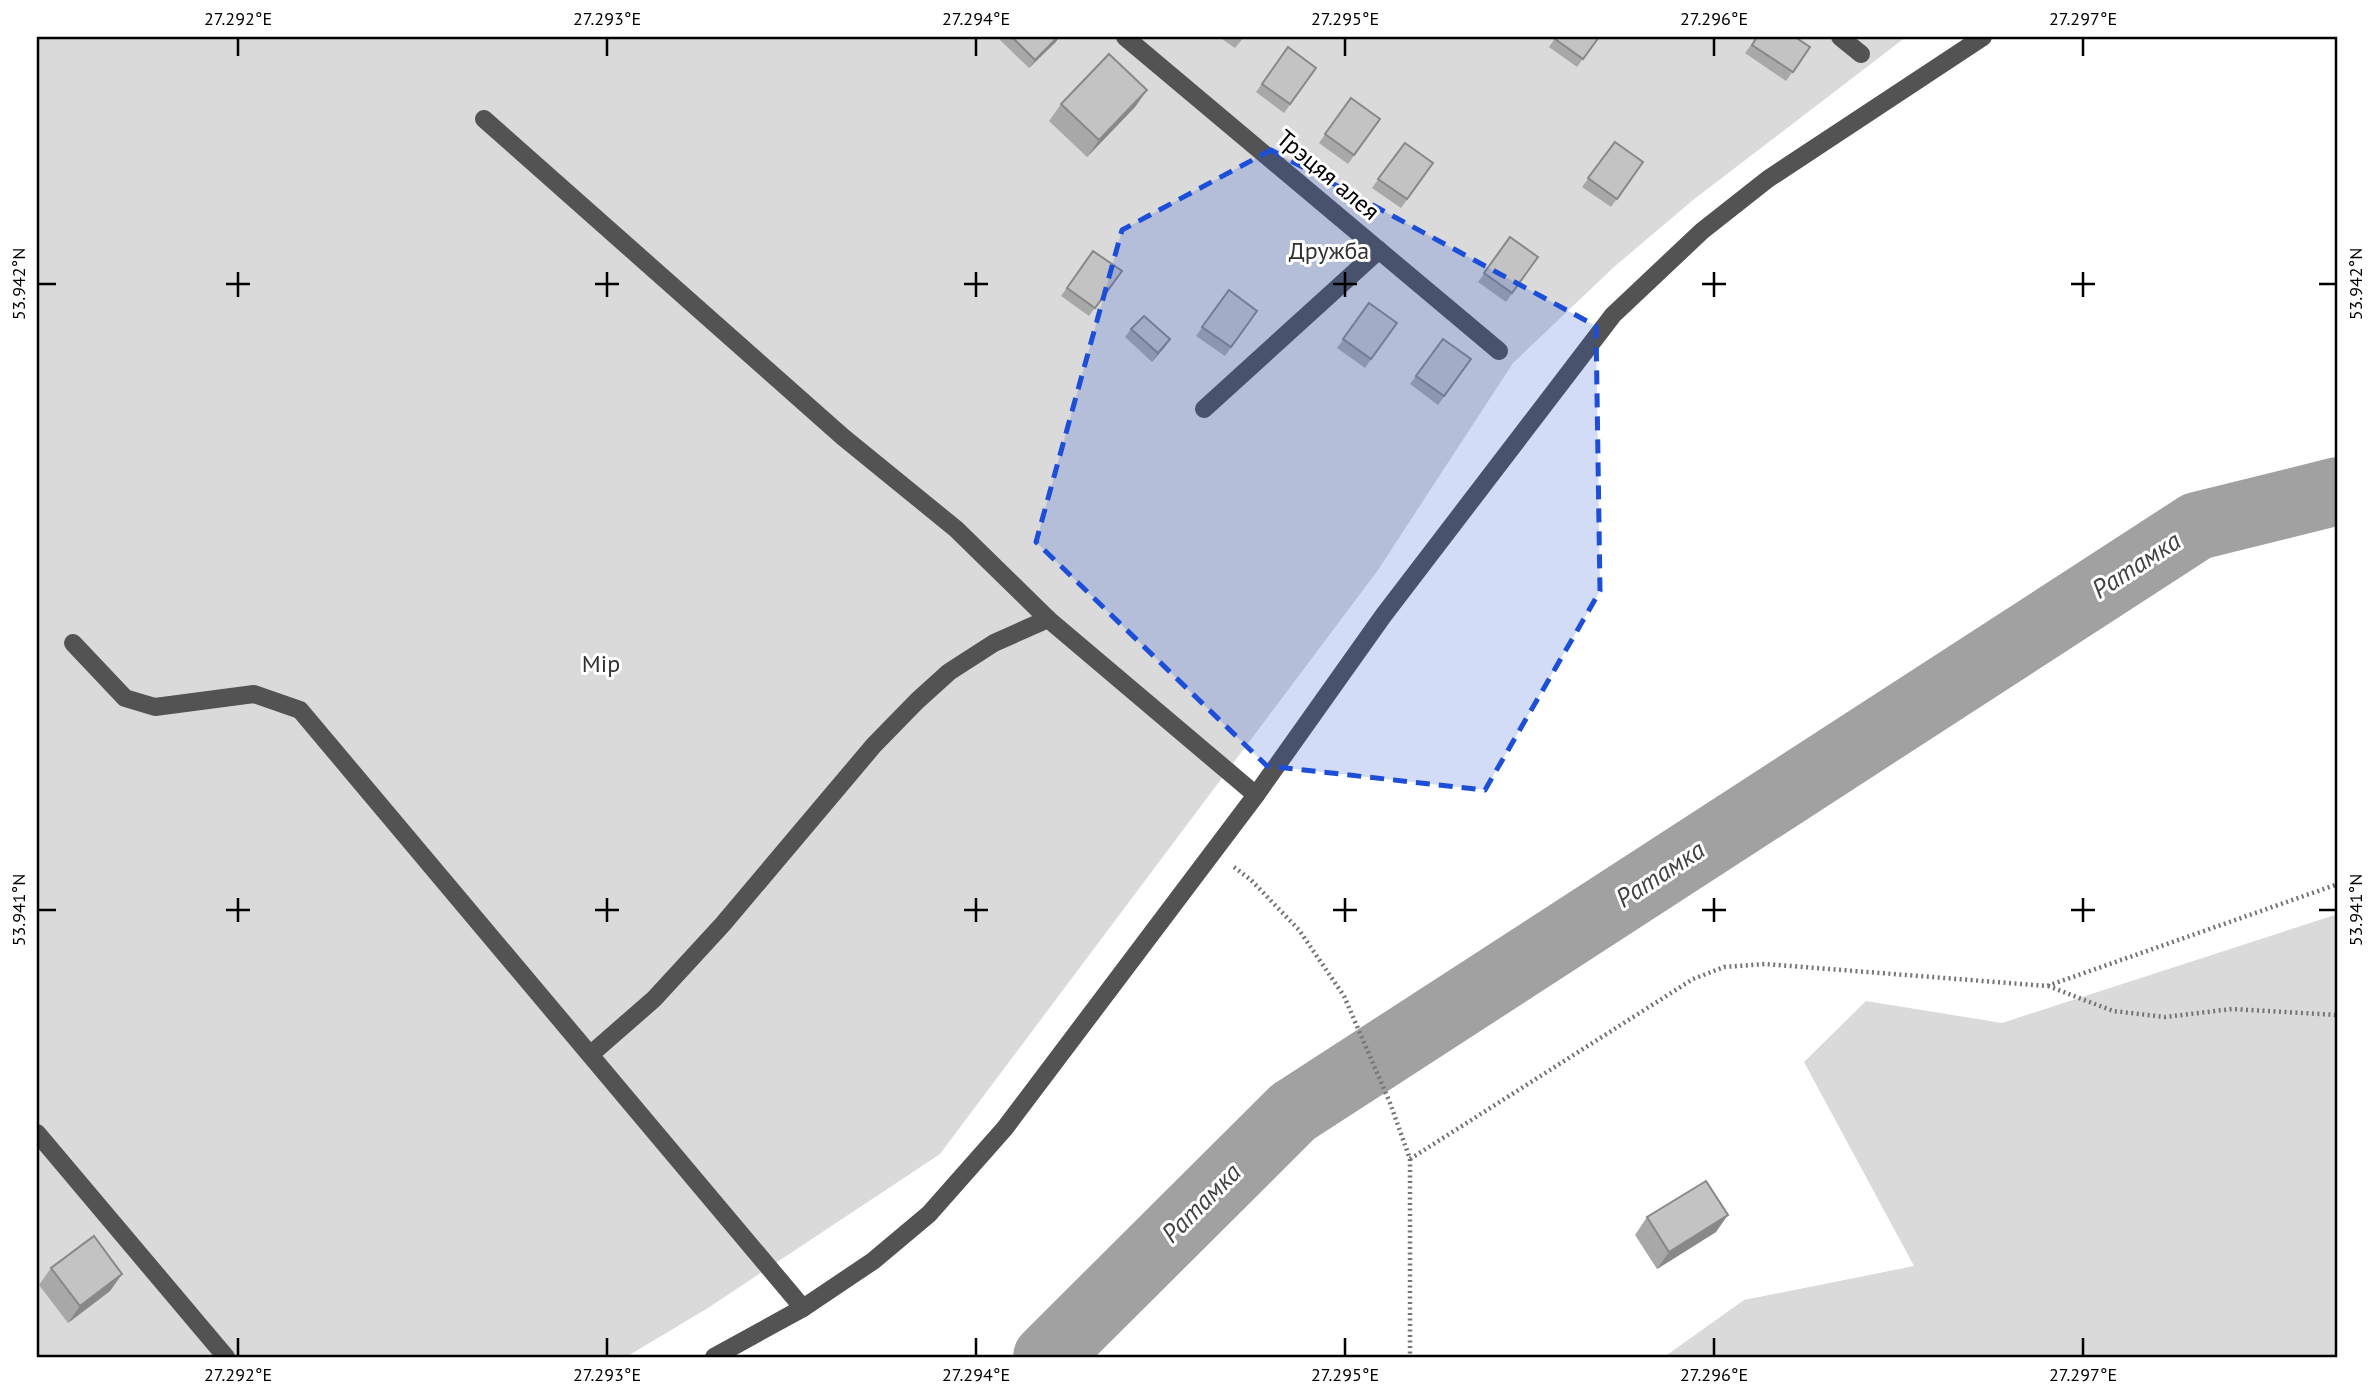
<svg xmlns="http://www.w3.org/2000/svg" width="2375" height="1394" font-family="'PT Sans',sans-serif">
  <style>
    .green { fill: #dadada }
    .lines { fill: none; stroke-linecap: round; stroke-linejoin: round }
    .river { stroke: #a1a1a1; stroke-width: 68 }
    .path { stroke: #757575; stroke-width: 4.5; stroke-dasharray: 2 3.5; stroke-linecap: butt }
    .minor { stroke: #535353; stroke-width: 18 }
    .wall { fill: #a8a8a8 }
    .shaded-wall { fill: #888 }
    .building { fill: #c3c3c3; stroke: #888; stroke-width: 2 }
    .marked { fill: #1d4ed8; fill-opacity: 0.2; stroke: #1d4ed8; stroke-width: 5; stroke-dasharray: 14 9; stroke-linejoin: round }
    .ticks { fill: none; stroke: #000; stroke-width: 2.5 }
    .labels { text-anchor: middle; stroke-width: 6; stroke-linejoin: round; paint-order: stroke }
    .street-label { font-size: 24px; fill: #000; stroke: #fff }
    .park-label { font-size: 24px; fill: #313131; stroke: #fff }
    .water-label { font-size: 26px; font-style: italic; fill: #424242; stroke: #fff }
    .neatline { fill: none; stroke: #000; stroke-width: 2.5 }
    .ticks-label { font-size: 18px; text-anchor: middle; fill: #000 }
  </style>
  <rect width="100%" height="100%" fill="#fff"/>
  <!-- green -->
  <g class="green">
    <polygon points="37,37 1906,37 1693,200 1614,267 1513,363 1378,570 940,1154 708,1308 626,1357 37,1357"/>
    <polygon points="2338,914 2338,1357 1664,1357 1744,1300 1914,1266 1804,1062 1866,1001 2002,1023"/>
  </g>
  <g class="lines">
    <!-- river -->
    <polyline class="river" points="1047,1357 1293,1112 2197,526 2338,491"/>
    <!-- path -->
    <g class="path">
      <polyline points="1234,867 1251,880 1299,930 1344,996 1390,1103 1410,1159 1410,1357"/>
      <polyline points="2048,986 2113,1011 2165,1017 2232,1009 2338,1015"/>
      <polyline points="1410,1159 1693,979 1724,967 1765,964 2047,986 2338,884"/>
    </g>
    <!-- minor -->
    <g class="minor">
      <polyline points="1125,37 1499,351"/>
      <polyline points="1840,37 1861,54"/>
      <polyline points="484,119 843,437 956,529 1048,619 1256,795"/>
      <polyline points="1204,409 1379,250"/>
      <polyline points="73,643 125,698 155,707 254,694 300,710 803,1308"/>
      <polyline points="591,1054 654,999 723,924 874,745 917,701 949,672 994,643 1048,619"/>
      <polyline points="37,1133 226,1357"/>
      <polyline points="714,1357 803,1308 873,1261 929,1214 1005,1128 1256,795 1383,616 1613,315 1702,231 1768,179 1983,37"/>
    </g>
  </g>
  <!-- wall -->
  <g class="wall">
    <polygon points="1002,37 1059,37 1029,68 1000,40"/>
    <polygon points="1219,37 1244,37 1235,48"/>
    <polygon points="1556,37 1599,37 1577,67 1549,47"/>
    <polygon points="1757,37 1810,47 1786,81 1745,53"/>
    <polygon points="1288,47 1316,68 1284,113 1256,92"/>
    <polygon points="1147,90 1135,107 1087,157 1049,121 1061,104"/>
    <polygon points="1351,98 1380,119 1348,164 1319,143"/>
    <polygon points="1615,142 1643,162 1611,207 1582,187"/>
    <polygon points="1405,143 1433,163 1401,208 1372,188"/>
    <polygon points="1510,237 1538,257 1506,302 1478,282"/>
    <polygon points="1093,251 1122,271 1089,316 1061,296"/>
    <polygon points="1229,290 1257,311 1225,356 1196,336"/>
    <polygon points="1369,303 1397,323 1365,368 1337,348"/>
    <polygon points="1131,329 1170,339 1152,362 1125,337"/>
    <polygon points="1443,339 1471,359 1438,405 1410,384"/>
    <polygon points="1647,1217 1716,1232 1657,1269 1635,1235"/>
    <polygon points="51,1268 122,1274 110,1291 68,1323 39,1285"/>
  </g>
  <!-- shaded-wall -->
  <g class="shaded-wall">
    <polygon points="1058,37 1059,37 1056,42 1029,68 1035,60"/>
    <polygon points="1147,90 1135,107 1087,157 1099,140"/>
    <polygon points="1170,339 1164,348 1152,362 1158,353"/>
    <polygon points="1728,1215 1716,1232 1657,1269 1669,1252"/>
    <polygon points="122,1274 110,1291 68,1323 80,1306"/>
  </g>
  <!-- building -->
  <g class="building">
    <polygon points="1012,37 1058,37 1035,60"/>
    <polygon points="1556,37 1599,37 1583,59 1555,39"/>
    <polygon points="1757,37 1795,37 1810,47 1793,72 1752,45"/>
    <polygon points="1288,47 1316,68 1290,104 1262,84"/>
    <polygon points="1109,54 1147,90 1099,140 1061,104"/>
    <polygon points="1351,98 1380,119 1354,155 1325,134"/>
    <polygon points="1615,142 1643,162 1617,199 1588,178"/>
    <polygon points="1405,143 1433,163 1407,199 1378,179"/>
    <polygon points="1510,237 1538,257 1512,293 1484,273"/>
    <polygon points="1093,251 1122,271 1095,308 1067,288"/>
    <polygon points="1229,290 1257,311 1231,347 1202,327"/>
    <polygon points="1369,303 1397,323 1371,359 1343,339"/>
    <polygon points="1144,316 1170,339 1158,353 1131,329"/>
    <polygon points="1443,339 1471,359 1444,396 1416,376"/>
    <polygon points="1706,1181 1728,1215 1669,1252 1647,1217"/>
    <polygon points="94,1236 122,1274 80,1306 51,1268"/>
  </g>
  <!-- marked area -->
  <path class="marked" d="M1271,150L1596,326L1600,591L1485,790L1267,766L1036,542L1122,230Z"/>
  <!-- ticks -->
  <path class="ticks" d="M238,38V56M607,38V56M976,38V56M1345,38V56M1714,38V56M2083,38V56M238,272V297M607,272V297M976,272V297M1345,272V297M1714,272V297M2083,272V297M38,284H56M226,284H250M595,284H619M964,284H988M1333,284H1357M1702,284H1726M2071,284H2095M2319,284H2336M238,898V922M607,898V922M976,898V922M1345,898V922M1714,898V922M2083,898V922M38,910H56M226,910H250M595,910H619M964,910H988M1333,910H1357M1702,910H1726M2071,910H2095M2319,910H2336M238,1338V1356M607,1338V1356M976,1338V1356M1345,1338V1356M1714,1338V1356M2083,1338V1356"/>
  <g class="labels">
    <!-- street labels -->
    <g class="street-label">
      <text transform="translate(1328 175) rotate(40)" y="8">Трэцяя алея</text>
    </g>
    <!-- park labels -->
    <g class="park-label">
      <text x="1329" y="259">Дружба</text>
      <text x="601" y="672">Мір</text>
    </g>
    <!-- water labels -->
    <g class="water-label">
      <text transform="translate(2136 565) rotate(-33)" y="9">Ратамка</text>
      <text transform="translate(1660 874) rotate(-33)" y="9">Ратамка</text>
      <text transform="translate(1201 1203) rotate(-45)" y="9">Ратамка</text>
    </g>
  </g>
  <!-- border -->
  <rect width="2375" height="1394" fill="none" stroke="#ffffff" stroke-width="77"/>
  <rect x="38" y="38" width="2298" height="1318" class="neatline"/>
  <g class="ticks-label">
    <text x="238" y="25">27.292°E</text>
    <text x="607" y="25">27.293°E</text>
    <text x="976" y="25">27.294°E</text>
    <text x="1345" y="25">27.295°E</text>
    <text x="1714" y="25">27.296°E</text>
    <text x="2083" y="25">27.297°E</text>
    <text transform="translate(19 284) rotate(-90)" y="6">53.942°N</text>
    <text transform="translate(2356 284) rotate(-90)" y="6">53.942°N</text>
    <text transform="translate(19 910) rotate(-90)" y="6">53.941°N</text>
    <text transform="translate(2356 910) rotate(-90)" y="6">53.941°N</text>
    <text x="238" y="1381">27.292°E</text>
    <text x="607" y="1381">27.293°E</text>
    <text x="976" y="1381">27.294°E</text>
    <text x="1345" y="1381">27.295°E</text>
    <text x="1714" y="1381">27.296°E</text>
    <text x="2083" y="1381">27.297°E</text>
  </g>
</svg>
